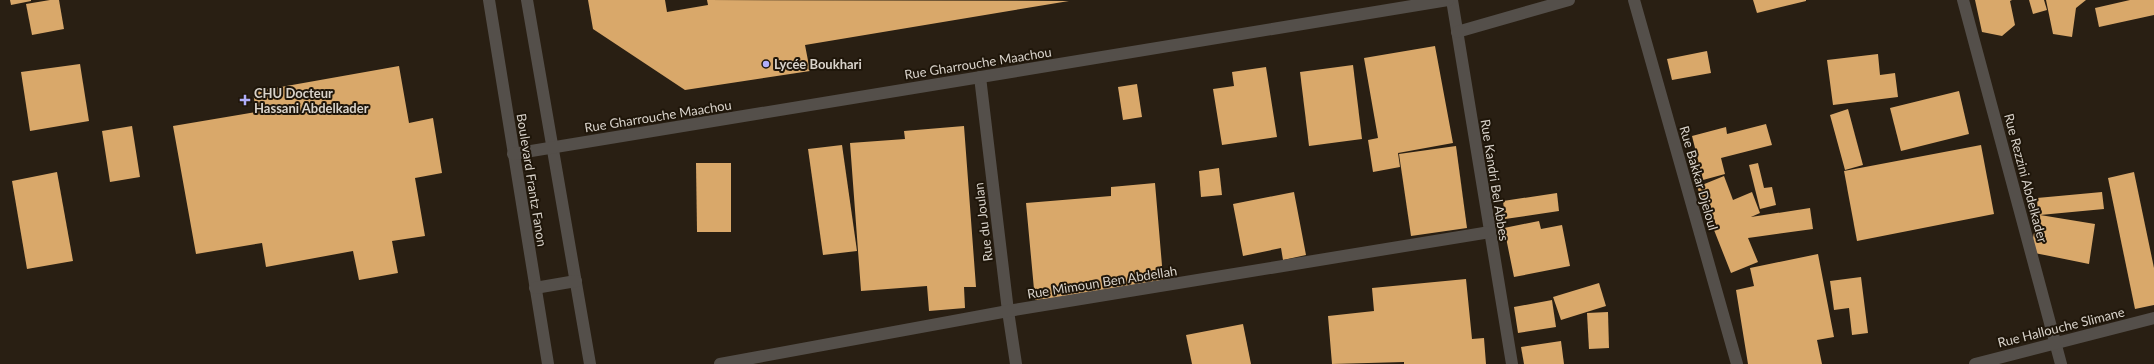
<svg xmlns="http://www.w3.org/2000/svg" width="2154" height="364" font-family="Lato,sans-serif">
  <style>
    .building { fill: #d9a86a }
    .lines { fill: none; stroke-linecap: round; stroke-linejoin: round }
    .street { stroke: #544f4a; stroke-width: 12 }
    .poi-dot { fill: #b0aefa; stroke: #1f160a; stroke-width: 1.5 }
    .labels { text-anchor: middle; stroke-width: 4; stroke-linejoin: round; paint-order: stroke }
    .street-label { font-size: 13px; fill: #d9d3cb; stroke: #1f160a }
    .poi-label { font-size: 13px; font-weight: bold; fill: #d9d3cb; stroke: #1f160a; text-anchor: start }
  </style>
  <rect width="100%" height="100%" fill="#291f13"/>
  <!-- building -->
  <g class="building">
    <polygon points="10,0 31,0 31,1 11,5"/>
    <polygon points="50,0 59,0 64,29 32,35 26,4"/>
    <polygon points="588,0 665,0 667,12 708,5 707,0 1069,1 805,45 810,71 685,90 593,29"/>
    <polygon points="1753,0 1806,0 1806,1 1757,13"/>
    <polygon points="1975,0 2012,0 2010,1 2015,25 2002,36 1982,32"/>
    <polygon points="2029,0 2044,0 2047,10 2033,14"/>
    <polygon points="2046,0 2086,0 2076,8 2072,37 2053,34"/>
    <polygon points="2130,0 2154,0 2154,15 2099,27 2095,8"/>
    <polygon points="1435,46 1453,143 1398,153 1400,167 1373,172 1368,140 1378,138 1364,58"/>
    <polygon points="1707,51 1711,73 1672,80 1667,59"/>
    <polygon points="1878,54 1880,75 1895,73 1898,97 1833,105 1827,60"/>
    <polygon points="80,64 89,121 30,131 21,72"/>
    <polygon points="1353,65 1362,139 1309,146 1300,72"/>
    <polygon points="399,66 409,123 433,118 442,173 415,178 425,236 392,241 398,273 359,280 353,251 266,267 262,243 196,254 173,126 256,112 253,92"/>
    <polygon points="1266,67 1277,137 1222,145 1213,89 1234,86 1232,72"/>
    <polygon points="1137,84 1142,117 1123,120 1118,87"/>
    <polygon points="1959,91 1969,134 1901,151 1890,108"/>
    <polygon points="1848,109 1863,165 1845,170 1830,115"/>
    <polygon points="1766,124 1772,145 1721,158 1725,174 1703,180 1692,136 1726,127 1727,134"/>
    <polygon points="132,126 140,177 110,182 102,131"/>
    <polygon points="964,126 976,287 964,287 965,308 929,311 927,286 861,291 850,143 905,139 904,131"/>
    <polygon points="842,145 857,251 823,255 808,149"/>
    <polygon points="1981,145 1994,214 1857,241 1844,171"/>
    <polygon points="1456,146 1467,228 1411,236 1399,154"/>
    <polygon points="696,163 731,163 731,232 697,232"/>
    <polygon points="1758,163 1764,188 1772,187 1776,205 1760,209 1749,165"/>
    <polygon points="1219,168 1222,195 1201,197 1199,171"/>
    <polygon points="57,172 73,261 27,269 12,181"/>
    <polygon points="2134,172 2154,268 2154,305 2135,309 2108,178"/>
    <polygon points="1724,176 1733,200 1752,192 1760,213 1751,217 1810,208 1813,229 1748,238 1758,262 1731,273 1697,187"/>
    <polygon points="1155,183 1164,289 1035,300 1026,203 1111,196 1111,187"/>
    <polygon points="1294,192 1306,255 1283,260 1281,248 1243,256 1233,204"/>
    <polygon points="2102,192 2104,209 2040,215 2095,224 2089,264 2030,252 2038,214 2037,198"/>
    <polygon points="1557,193 1559,211 1505,219 1503,201"/>
    <polygon points="1539,221 1541,229 1562,225 1570,266 1514,277 1504,228"/>
    <polygon points="1818,254 1834,337 1817,340 1822,364 1748,364 1736,290 1754,286 1750,268"/>
    <polygon points="1861,277 1868,333 1852,335 1849,308 1834,310 1830,281"/>
    <polygon points="1466,279 1472,339 1484,338 1486,364 1404,364 1404,362 1332,364 1328,316 1374,311 1372,288"/>
    <polygon points="1599,283 1606,306 1561,320 1553,297"/>
    <polygon points="1552,300 1556,327 1518,333 1514,307"/>
    <polygon points="1608,312 1609,348 1589,349 1587,313"/>
    <polygon points="1243,324 1251,364 1192,364 1186,335"/>
    <polygon points="1561,341 1564,364 1524,364 1521,347"/>
  </g>
  <g class="lines">
    <!-- street -->
    <g class="street">
      <polyline points="489,0 548,364"/>
      <polyline points="527,0 590,364"/>
      <polyline points="1452,0 1512,364"/>
      <polyline points="1634,0 1737,364"/>
      <polyline points="1963,0 2061,364"/>
      <polyline points="1457,32 1569,0"/>
      <polyline points="980,77 1008,311 1016,364"/>
      <polyline points="513,154 1448,0"/>
      <polyline points="535,288 576,281"/>
      <polyline points="720,364 1008,311 1490,232"/>
      <polyline points="1975,364 2154,318"/>
    </g>
  </g>
  <!-- markers -->
  <g class="poi-dot">
    <circle cx="766" cy="64" r="4"/>
    <path d="M243 94h4v4h4v4h-4v4h-4v-4h-4v-4h4z"/>
  </g>
  <g class="labels">
    <!-- street labels -->
    <g class="street-label">
      <text transform="translate(978 63) rotate(-9)" y="5">Rue Gharrouche Maachou</text>
      <text transform="translate(658 116) rotate(-9)" y="5">Rue Gharrouche Maachou</text>
      <text transform="translate(1699 178) rotate(74)" y="5">Rue Bakkar Djeloul</text>
      <text transform="translate(2026 178) rotate(75)" y="5">Rue Rezzini Abdelkader</text>
      <text transform="translate(532 180) rotate(81)" y="5">Boulevard Frantz Fanon</text>
      <text transform="translate(1495 180) rotate(81)" y="5">Rue Kandri Bel Abbes</text>
      <text transform="translate(983 222) rotate(-97)" y="5">Rue du Joulan</text>
      <text transform="translate(1102 282) rotate(-9)" y="5">Rue Mimoun Ben Abdellah</text>
      <text transform="translate(2061 327) rotate(-14)" y="5">Rue Hallouche Slimane</text>
    </g>
    <!-- poi labels -->
    <g class="poi-label">
      <text x="774" y="69">Lycée Boukhari</text>
      <text x="254" y="98">CHU Docteur<tspan x="254" dy="15">Hassani Abdelkader</tspan></text>
    </g>
  </g>
</svg>
